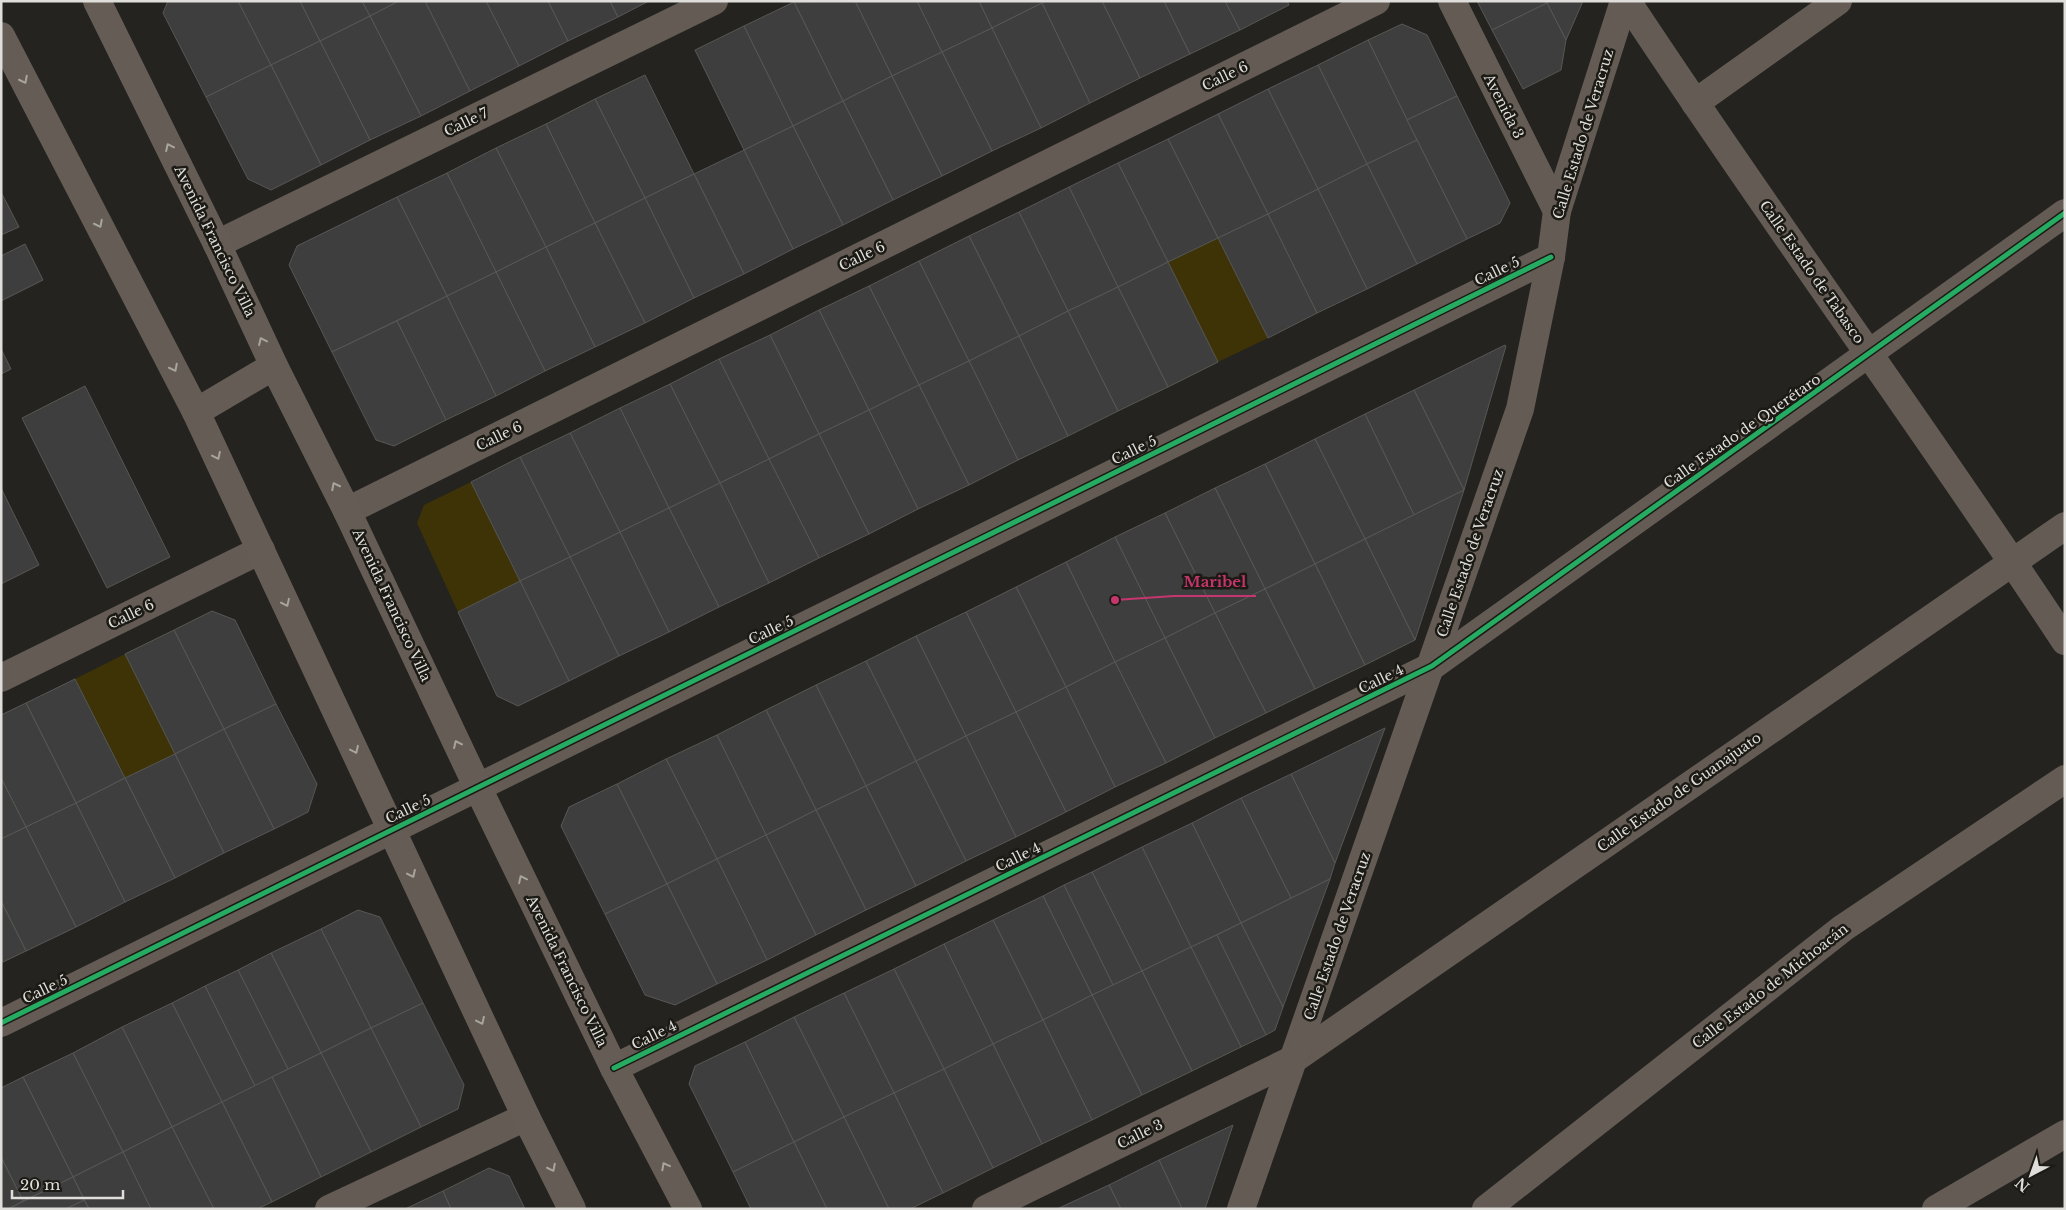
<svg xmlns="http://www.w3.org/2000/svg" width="2066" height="1210" font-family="'Libre Baskerville',serif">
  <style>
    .green { fill: #3e3306 }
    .building { fill: #3f3e3e; stroke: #575756 }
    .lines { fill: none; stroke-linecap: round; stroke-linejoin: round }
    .minor { stroke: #635b54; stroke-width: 28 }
    .tertiary { stroke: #635b54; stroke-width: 28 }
    .secondary { stroke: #655d55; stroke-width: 28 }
    .cycleway-casing { stroke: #1c1a14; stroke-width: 8 }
    .cycleway { stroke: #26ab63; stroke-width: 5 }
    .oneway { stroke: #a8a49e }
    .labels { text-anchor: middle; stroke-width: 5; stroke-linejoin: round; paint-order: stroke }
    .street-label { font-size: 14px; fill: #dfdeda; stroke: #1c1a14 }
    .leader { fill: none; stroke: #c6366e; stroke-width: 2 }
    .callout-dot { fill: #c6366e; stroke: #1c1a14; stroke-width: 2 }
    .callout-label { font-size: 15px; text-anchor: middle; font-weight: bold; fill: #c6366e; stroke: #1c1a14; stroke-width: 5; stroke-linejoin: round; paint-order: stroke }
  </style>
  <rect width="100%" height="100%" fill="#24231f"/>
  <!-- green -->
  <g class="green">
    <polygon points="1218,238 1268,338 1218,362 1168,262"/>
    <polygon points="471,482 520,581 458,612 417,523 424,505"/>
    <polygon points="125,654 175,754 125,778 75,679"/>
  </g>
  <!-- building -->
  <g class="building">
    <polygon points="168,1 238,1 271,65 206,97 163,13"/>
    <polygon points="238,1 300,1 320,41 271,65"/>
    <polygon points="300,1 362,1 370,16 320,41"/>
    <polygon points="362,1 399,1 370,16"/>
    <polygon points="399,1 425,1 470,91 421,116 370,16"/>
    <polygon points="425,1 486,1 519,66 470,91"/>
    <polygon points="486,1 548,1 568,41 519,66"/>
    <polygon points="548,1 610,1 618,17 568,41"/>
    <polygon points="610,1 649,1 618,17"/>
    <polygon points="855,1 917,1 942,52 892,76"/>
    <polygon points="855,1 892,76 843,101 794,2"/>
    <polygon points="917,1 979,1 992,28 942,52"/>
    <polygon points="979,1 1041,1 1042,3 992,28"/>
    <polygon points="1046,1 1102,1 1140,78 1090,103 1042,3"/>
    <polygon points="1102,1 1164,1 1190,54 1140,78"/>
    <polygon points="1164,1 1225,1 1240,30 1190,54"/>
    <polygon points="1225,1 1287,1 1289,5 1240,30"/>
    <polygon points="1477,1 1546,1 1547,3 1492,30"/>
    <polygon points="1546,1 1583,1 1566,40 1547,3"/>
    <polygon points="794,2 843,101 793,126 744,26"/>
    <polygon points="1042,3 1090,103 1041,128 992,28"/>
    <polygon points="1547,3 1566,40 1561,70 1523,89 1492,30"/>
    <polygon points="370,16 421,116 370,140 320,41"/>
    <polygon points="1402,24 1427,35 1457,96 1407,120 1368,40"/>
    <polygon points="744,26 793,126 744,150 695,50"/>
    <polygon points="992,28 1041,128 992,151 942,52"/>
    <polygon points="1368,40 1417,140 1367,164 1318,65"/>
    <polygon points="320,41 370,140 321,165 271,65"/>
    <polygon points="942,52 992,151 942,176 892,76"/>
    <polygon points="271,65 321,165 271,190 248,179 206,97"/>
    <polygon points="1318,65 1367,164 1318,189 1268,89"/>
    <polygon points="645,75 694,174 645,198 595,99"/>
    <polygon points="892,76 942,176 893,200 843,101"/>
    <polygon points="1268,89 1318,189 1268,214 1218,114"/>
    <polygon points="1457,96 1510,203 1500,223 1467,239 1407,120"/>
    <polygon points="595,99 645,198 595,223 546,124"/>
    <polygon points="843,101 893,200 843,225 793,126"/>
    <polygon points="1218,114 1268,214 1218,238 1168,139"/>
    <polygon points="546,124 595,223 546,247 496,148"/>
    <polygon points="793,126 843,225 793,249 744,150"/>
    <polygon points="1168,139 1218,238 1168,262 1118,163"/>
    <polygon points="1417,140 1467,239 1417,264 1367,164"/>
    <polygon points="496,148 546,247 496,272 447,173"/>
    <polygon points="744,150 793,249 744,274 694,174"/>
    <polygon points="1118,163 1168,262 1118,287 1069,187"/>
    <polygon points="1367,164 1417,264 1367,289 1318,189"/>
    <polygon points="447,173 496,272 447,296 397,197"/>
    <polygon points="694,174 744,274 694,298 645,198"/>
    <polygon points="1069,187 1118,287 1068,311 1019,212"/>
    <polygon points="1318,189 1367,289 1317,313 1268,214"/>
    <polygon points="1,192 19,227 1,235"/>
    <polygon points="397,197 447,296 332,352 289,265 297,246"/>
    <polygon points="645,198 694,298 645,323 595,223"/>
    <polygon points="1019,212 1068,311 1019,336 969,236"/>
    <polygon points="1268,214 1317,313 1268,338 1218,238"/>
    <polygon points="595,223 645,323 595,347 546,247"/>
    <polygon points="969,236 1019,336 969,361 919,261"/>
    <polygon points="25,244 43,280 1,301 1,256"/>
    <polygon points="546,247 595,347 545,371 496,272"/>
    <polygon points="919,261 969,361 919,385 869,286"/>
    <polygon points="1168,262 1218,362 1168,387 1118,287"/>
    <polygon points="496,272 545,371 496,396 447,296"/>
    <polygon points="869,286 919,385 869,410 819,310"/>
    <polygon points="1118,287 1168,387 1118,411 1068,311"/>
    <polygon points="447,296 496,396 446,420 397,321"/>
    <polygon points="819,310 869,410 819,434 770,335"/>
    <polygon points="1068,311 1118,411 1068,436 1019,336"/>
    <polygon points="397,321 446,420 394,446 376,440 332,352"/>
    <polygon points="770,335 819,434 769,459 719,359"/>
    <polygon points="1019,336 1068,436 1018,460 969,361"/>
    <polygon points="1505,345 1506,346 1464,490 1414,390"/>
    <polygon points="1,349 11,369 1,374"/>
    <polygon points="719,359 769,459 720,483 670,384"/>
    <polygon points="969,361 1018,460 969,485 919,385"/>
    <polygon points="670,384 720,483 669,508 620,408"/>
    <polygon points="919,385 969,485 918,509 869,410"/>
    <polygon points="85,386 170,557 107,588 22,418"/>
    <polygon points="1414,390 1464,490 1414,515 1365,414"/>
    <polygon points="620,408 669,508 620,532 570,433"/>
    <polygon points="869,410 918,509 869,534 819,434"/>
    <polygon points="1365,414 1414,515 1365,539 1315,439"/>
    <polygon points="570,433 620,532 570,557 520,457"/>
    <polygon points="819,434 869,534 819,558 769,459"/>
    <polygon points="1315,439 1365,539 1315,564 1265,464"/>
    <polygon points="520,457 570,557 520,581 471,482"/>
    <polygon points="769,459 819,558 769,583 720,483"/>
    <polygon points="1265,464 1315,564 1265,589 1215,488"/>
    <polygon points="720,483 769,583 719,607 669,508"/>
    <polygon points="1,488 39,565 1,584"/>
    <polygon points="1215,488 1265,589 1215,613 1165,513"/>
    <polygon points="1464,490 1415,640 1365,539"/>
    <polygon points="669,508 719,607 669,632 620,532"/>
    <polygon points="1165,513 1215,613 1165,638 1115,537"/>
    <polygon points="620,532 669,632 619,656 570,557"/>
    <polygon points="1115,537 1165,638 1115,662 1066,562"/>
    <polygon points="1365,539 1415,640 1365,665 1315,564"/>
    <polygon points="570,557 619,656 569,681 520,581"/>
    <polygon points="1066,562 1115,662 1066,687 1016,587"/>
    <polygon points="1315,564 1365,665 1315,689 1265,589"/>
    <polygon points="520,581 569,681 518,706 497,696 458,612"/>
    <polygon points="1016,587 1066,687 1016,712 966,612"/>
    <polygon points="1265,589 1315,689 1266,713 1215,613"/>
    <polygon points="212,611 235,620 276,704 224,729 174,630"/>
    <polygon points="966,612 1016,712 966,736 916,636"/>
    <polygon points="1215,613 1266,713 1215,738 1165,638"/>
    <polygon points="174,630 224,729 175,754 125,654"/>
    <polygon points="916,636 966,736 916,761 866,661"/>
    <polygon points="1165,638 1215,738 1166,763 1115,662"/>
    <polygon points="866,661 916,761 866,786 816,685"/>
    <polygon points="1115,662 1166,763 1115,787 1066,687"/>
    <polygon points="75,679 125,778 76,803 26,703"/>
    <polygon points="816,685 866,786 816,810 766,710"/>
    <polygon points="1066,687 1115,787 1066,812 1016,712"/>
    <polygon points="26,703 76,803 26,827 1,778 1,715"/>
    <polygon points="276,704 317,784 308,812 274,829 224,729"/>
    <polygon points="766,710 816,810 766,835 717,735"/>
    <polygon points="1016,712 1066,812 1016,837 966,736"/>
    <polygon points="1385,728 1354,812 1335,863 1291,774"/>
    <polygon points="224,729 274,829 224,853 175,754"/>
    <polygon points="717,735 766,835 717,859 666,759"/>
    <polygon points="966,736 1016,837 966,861 916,761"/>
    <polygon points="175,754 224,853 175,878 125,778"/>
    <polygon points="666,759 717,859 667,884 617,784"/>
    <polygon points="916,761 966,861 916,886 866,786"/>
    <polygon points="1291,774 1335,863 1330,879 1291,898 1241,798"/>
    <polygon points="1,778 26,827 1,839"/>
    <polygon points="125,778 175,878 125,902 76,803"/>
    <polygon points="617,784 667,884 605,914 561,826 569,807"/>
    <polygon points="866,786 916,886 866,910 816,810"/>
    <polygon points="1241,798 1291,898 1241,923 1192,823"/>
    <polygon points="76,803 125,902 76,927 26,827"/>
    <polygon points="816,810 866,910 816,935 766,835"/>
    <polygon points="1192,823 1241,923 1191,947 1142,847"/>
    <polygon points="26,827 76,927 26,951 1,901 1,839"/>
    <polygon points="766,835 816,935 767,960 717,859"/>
    <polygon points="1142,847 1191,947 1142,971 1092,872"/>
    <polygon points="717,859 767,960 717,984 667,884"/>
    <polygon points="1092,872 1142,971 1113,985 1064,885"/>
    <polygon points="1330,879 1283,1007 1241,923"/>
    <polygon points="667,884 717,984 675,1005 645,995 605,914"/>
    <polygon points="1064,885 1113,985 1092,995 1043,896"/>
    <polygon points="1043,896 1092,995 1043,1020 993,920"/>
    <polygon points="1,901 26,951 3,962 1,958"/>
    <polygon points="358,910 380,917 423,1003 371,1028 321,929"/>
    <polygon points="993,920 1043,1020 993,1044 944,944"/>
    <polygon points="1241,923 1283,1007 1275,1030 1266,1035 1217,935"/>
    <polygon points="321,929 371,1028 321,1053 271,953"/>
    <polygon points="1217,935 1266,1035 1241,1047 1191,947"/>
    <polygon points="944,944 993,1044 944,1069 894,969"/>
    <polygon points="1191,947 1241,1047 1192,1071 1142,971"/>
    <polygon points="271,953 321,1053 288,1069 238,970"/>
    <polygon points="894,969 944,1069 894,1093 844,993"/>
    <polygon points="238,970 288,1069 255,1086 205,986"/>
    <polygon points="1142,971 1192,1071 1142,1095 1092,995"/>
    <polygon points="205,986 255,1086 222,1102 172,1003"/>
    <polygon points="844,993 894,1093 844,1117 794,1017"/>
    <polygon points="1092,995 1142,1095 1092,1120 1043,1020"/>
    <polygon points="172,1003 222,1102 172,1127 122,1027"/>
    <polygon points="423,1003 464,1085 458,1109 421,1127 371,1028"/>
    <polygon points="794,1017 844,1117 794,1142 745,1042"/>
    <polygon points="1043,1020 1092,1120 1042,1144 993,1044"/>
    <polygon points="122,1027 172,1127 123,1152 73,1053"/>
    <polygon points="371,1028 421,1127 371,1152 321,1053"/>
    <polygon points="745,1042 794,1142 733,1172 689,1084 695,1066"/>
    <polygon points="993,1044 1042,1144 993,1168 944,1069"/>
    <polygon points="73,1053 123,1152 73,1177 23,1077"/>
    <polygon points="321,1053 371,1152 321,1177 272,1077"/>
    <polygon points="944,1069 993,1168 943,1193 894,1093"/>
    <polygon points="23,1077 73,1177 23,1201 1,1157 1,1088"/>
    <polygon points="272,1077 321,1177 272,1202 222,1102"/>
    <polygon points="894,1093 943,1193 910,1209 889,1209 844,1117"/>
    <polygon points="222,1102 272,1202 257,1209 214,1209 172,1127"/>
    <polygon points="844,1117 889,1209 827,1209 794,1142"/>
    <polygon points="1233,1125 1205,1209 1182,1209 1159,1160"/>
    <polygon points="172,1127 214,1209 151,1209 123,1152"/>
    <polygon points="794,1142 827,1209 751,1209 733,1172"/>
    <polygon points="123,1152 151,1209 89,1209 73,1177"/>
    <polygon points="1,1157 23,1201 8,1209 1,1209"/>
    <polygon points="1159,1160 1182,1209 1121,1209 1109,1185"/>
    <polygon points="489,1168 509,1176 525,1209 451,1209 443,1191"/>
    <polygon points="73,1177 84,1200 66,1209 8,1209"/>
    <polygon points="1109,1185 1121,1209 1059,1208"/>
    <polygon points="443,1191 451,1209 405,1209"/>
    <polygon points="84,1200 89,1209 66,1209"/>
  </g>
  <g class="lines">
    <!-- minor -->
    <g class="minor">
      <polyline points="1452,1 1557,211"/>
      <path d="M1627,1C1769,217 1923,425 2065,641"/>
      <polyline points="1695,103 1838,1"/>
      <polyline points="217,244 714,1"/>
      <polyline points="347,511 1376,1"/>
      <polyline points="1,678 261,550"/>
      <polyline points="614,1068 1432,666 2065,213"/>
      <polyline points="329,1209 526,1117"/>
      <polyline points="986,1209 1294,1059 2065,526"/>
      <polyline points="1241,1209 1520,409 1551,257 1557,211 1624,1"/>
      <polyline points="1486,1209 1843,928 2065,779"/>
      <polyline points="1936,1209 2065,1134"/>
    </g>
    <!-- tertiary -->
    <polyline class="tertiary" points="1,1023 1551,257"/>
    <!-- secondary -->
    <g class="secondary">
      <polyline points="97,1 217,244 274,366 347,511 478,788 614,1068 688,1209"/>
      <polyline points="1,36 196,412 526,1117 572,1209"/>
      <polyline points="196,412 274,366"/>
    </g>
    <defs>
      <g id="cycleway">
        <polyline points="1,1023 1551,257"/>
        <polyline points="614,1068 1432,666 2065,213"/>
      </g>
    </defs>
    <!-- cycleway casing -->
    <use href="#cycleway" class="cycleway-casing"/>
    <!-- cycleway -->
    <use href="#cycleway" class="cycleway"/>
  </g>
  <!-- one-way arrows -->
  <defs><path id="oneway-chevron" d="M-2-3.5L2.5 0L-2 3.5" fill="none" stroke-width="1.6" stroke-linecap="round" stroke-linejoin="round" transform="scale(1.25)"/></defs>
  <g class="oneway">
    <use href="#oneway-chevron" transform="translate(24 80) rotate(63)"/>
    <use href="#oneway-chevron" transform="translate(169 147) rotate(-116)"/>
    <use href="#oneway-chevron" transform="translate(99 224) rotate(63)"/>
    <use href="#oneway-chevron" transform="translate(262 341) rotate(-115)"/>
    <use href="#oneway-chevron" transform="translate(174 368) rotate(63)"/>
    <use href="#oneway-chevron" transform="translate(217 456) rotate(65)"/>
    <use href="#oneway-chevron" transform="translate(335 486) rotate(-117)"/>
    <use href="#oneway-chevron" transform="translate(286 603) rotate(65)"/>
    <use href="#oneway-chevron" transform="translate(457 744) rotate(-115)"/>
    <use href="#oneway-chevron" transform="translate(355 750) rotate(65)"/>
    <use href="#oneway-chevron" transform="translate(412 874) rotate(65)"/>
    <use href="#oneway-chevron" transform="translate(522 879) rotate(-116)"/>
    <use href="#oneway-chevron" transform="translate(481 1021) rotate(65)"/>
    <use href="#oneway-chevron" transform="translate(665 1166) rotate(-118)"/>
    <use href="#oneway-chevron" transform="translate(552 1168) rotate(63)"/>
  </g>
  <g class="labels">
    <!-- street labels -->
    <g class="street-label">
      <text transform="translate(1225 76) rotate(-26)" y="5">Calle 6</text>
      <text transform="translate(1504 106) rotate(63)" y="5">Avenida 3</text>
      <text transform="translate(466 122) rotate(-26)" y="5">Calle 7</text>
      <text transform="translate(1583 134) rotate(-73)" y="5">Calle Estado de Veracruz</text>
      <text transform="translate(215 241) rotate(64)" y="5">Avenida Francisco Villa</text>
      <text transform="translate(862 256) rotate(-26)" y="5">Calle 6</text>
      <text transform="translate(1497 271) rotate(-26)" y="5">Calle 5</text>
      <text transform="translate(1812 272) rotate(55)" y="5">Calle Estado de Tabasco</text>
      <text transform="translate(1742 431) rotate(-35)" y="5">Calle Estado de Querétaro</text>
      <text transform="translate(499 436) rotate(-26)" y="5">Calle 6</text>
      <text transform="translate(1134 450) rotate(-26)" y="5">Calle 5</text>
      <text transform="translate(1470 553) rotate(-71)" y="5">Calle Estado de Veracruz</text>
      <text transform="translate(392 605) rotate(65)" y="5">Avenida Francisco Villa</text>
      <text transform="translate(131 614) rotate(-26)" y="5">Calle 6</text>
      <text transform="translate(771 630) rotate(-26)" y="5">Calle 5</text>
      <text transform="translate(1381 679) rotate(-26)" y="5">Calle 4</text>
      <text transform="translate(1679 792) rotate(-35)" y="5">Calle Estado de Guanajuato</text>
      <text transform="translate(408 809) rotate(-26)" y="5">Calle 5</text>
      <text transform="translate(1018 857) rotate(-26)" y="5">Calle 4</text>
      <text transform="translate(1337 936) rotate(-71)" y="5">Calle Estado de Veracruz</text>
      <text transform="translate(567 971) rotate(64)" y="5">Avenida Francisco Villa</text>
      <text transform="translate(1770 986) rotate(-38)" y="5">Calle Estado de Michoacán</text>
      <text transform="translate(45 989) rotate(-26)" y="5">Calle 5</text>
      <text transform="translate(654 1035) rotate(-26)" y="5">Calle 4</text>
      <text transform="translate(1140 1134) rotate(-26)" y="5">Calle 3</text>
    </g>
  </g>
  <!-- callouts -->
  <path class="leader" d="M1115 600L1174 596H1256"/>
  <circle class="callout-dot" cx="1115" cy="600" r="5"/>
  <g class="callout-label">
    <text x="1215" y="587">Maribel</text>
  </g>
  <!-- border -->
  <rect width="2066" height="1210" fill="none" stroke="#dfdeda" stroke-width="5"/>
  <!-- north arrow -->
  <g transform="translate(2031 1175) rotate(221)" stroke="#1c1a14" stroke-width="4" paint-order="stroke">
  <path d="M0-4L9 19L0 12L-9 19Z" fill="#dfdeda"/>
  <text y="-8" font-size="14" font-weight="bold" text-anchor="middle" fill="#dfdeda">N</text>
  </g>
  <!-- scale -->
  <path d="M12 1190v8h111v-8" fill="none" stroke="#dfdeda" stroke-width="2.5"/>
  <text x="20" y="1190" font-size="15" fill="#dfdeda" stroke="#1c1a14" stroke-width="4" paint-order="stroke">20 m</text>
</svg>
